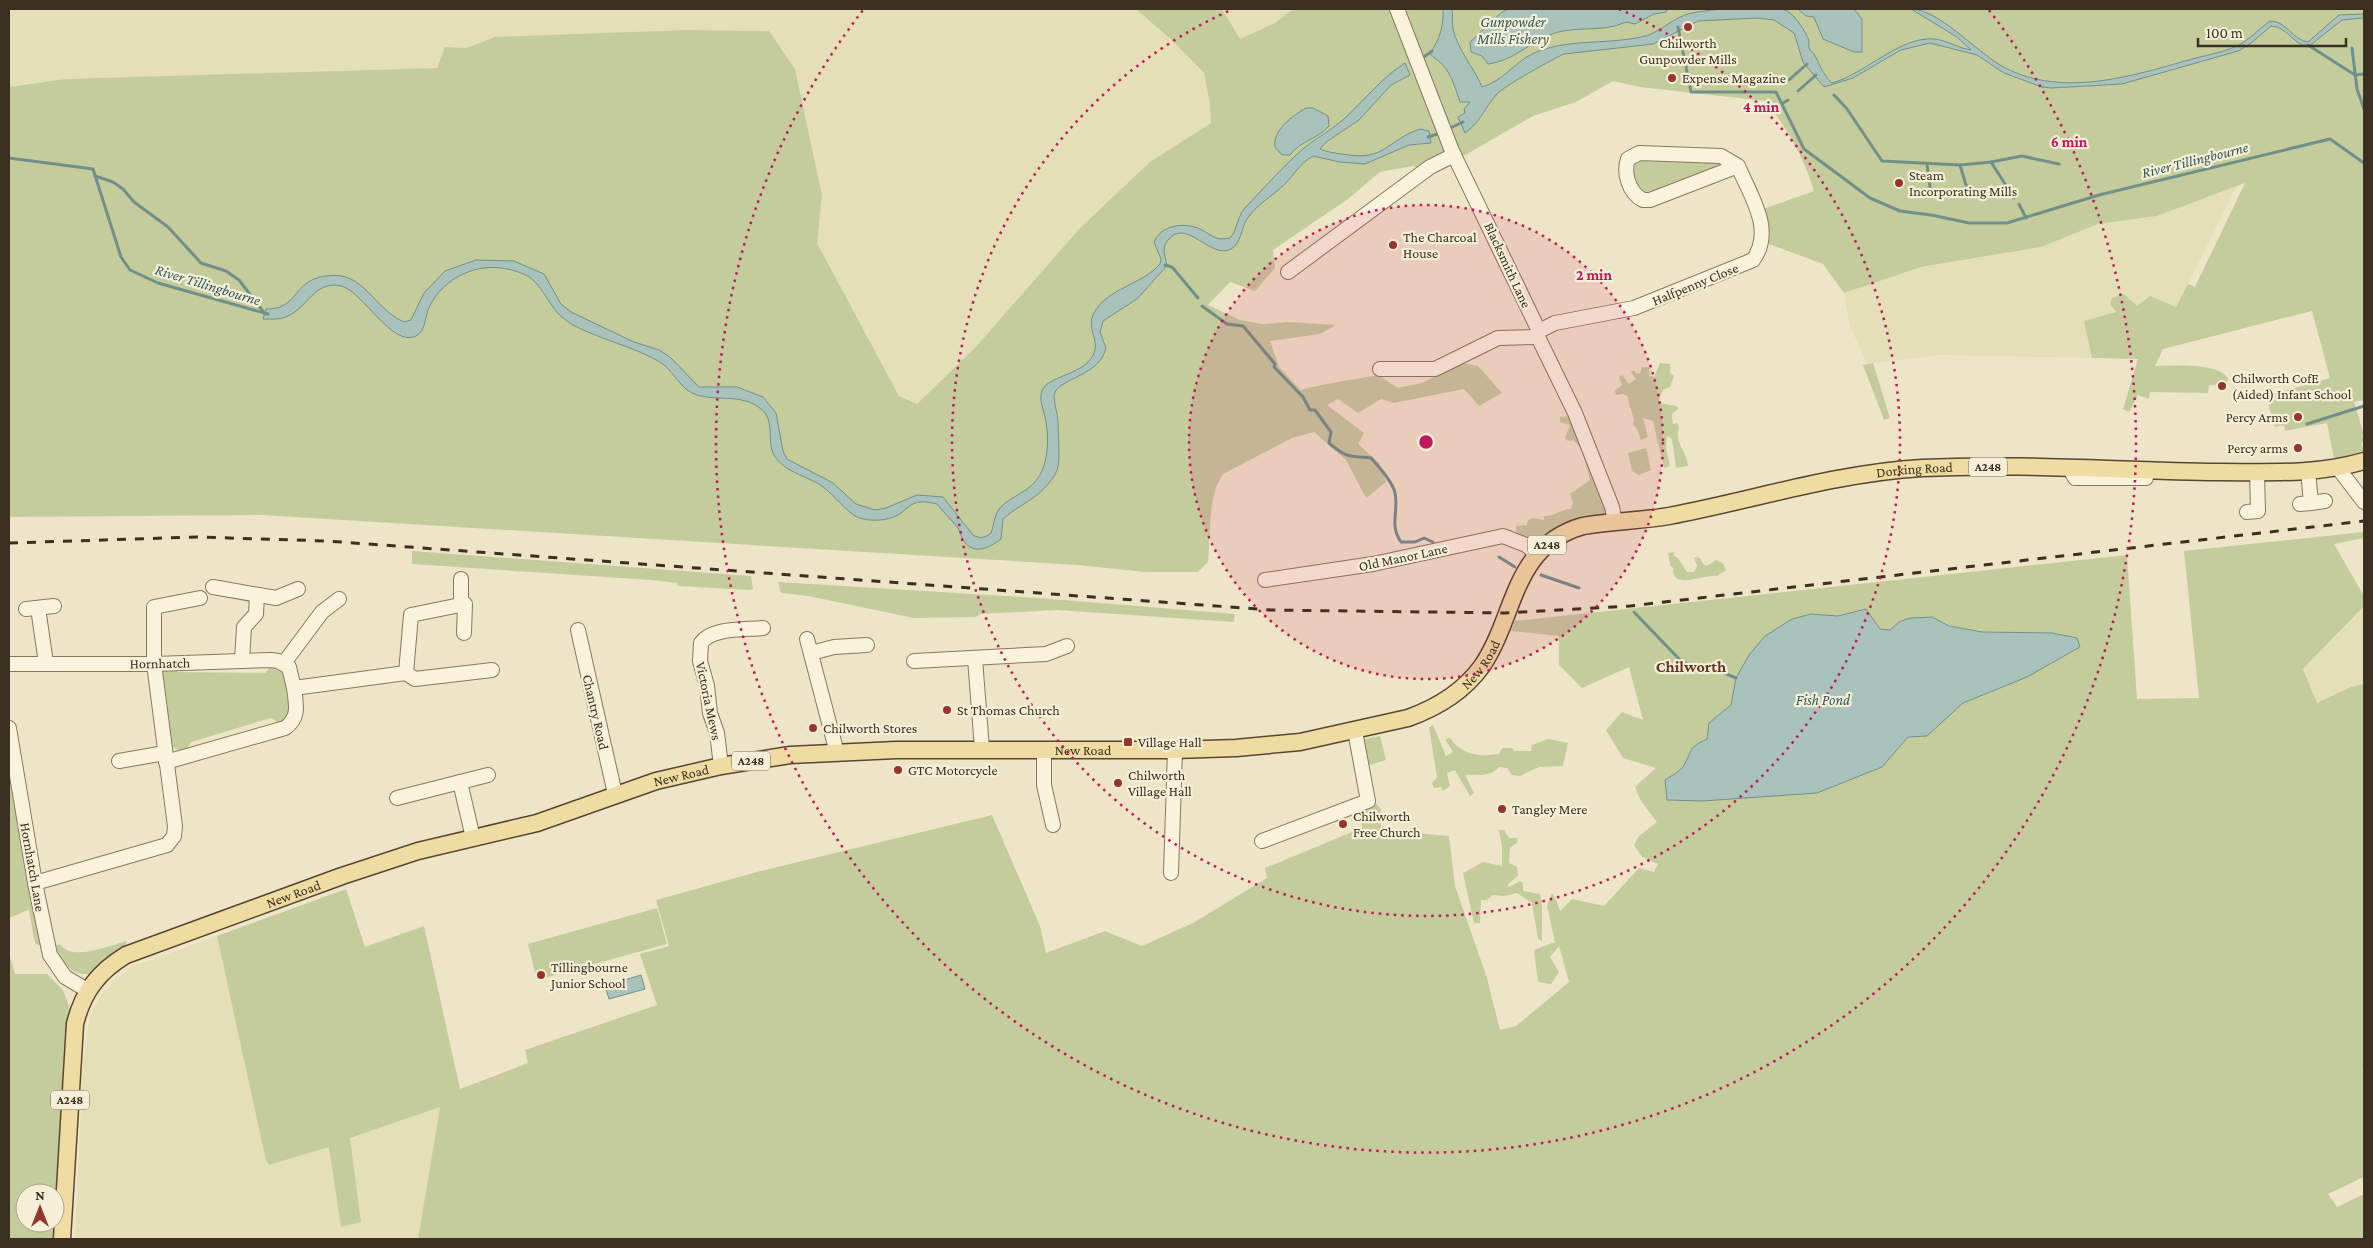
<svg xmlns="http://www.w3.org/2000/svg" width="2373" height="1248" font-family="'Crimson Pro',serif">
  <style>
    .farmland { fill: #e4dfb6 }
    .green { fill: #c4cc9c; fill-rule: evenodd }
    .water { fill: #a9c2bc; stroke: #70918b }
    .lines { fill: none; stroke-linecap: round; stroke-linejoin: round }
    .stream { stroke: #70918b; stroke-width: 3 }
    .minor-casing { stroke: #8a785d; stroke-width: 16 }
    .major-casing { stroke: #584631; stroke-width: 19 }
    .minor { stroke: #f9f2dc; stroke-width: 14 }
    .major { stroke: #efdca2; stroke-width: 16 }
    .rail { stroke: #3b2f21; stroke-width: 3; stroke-dasharray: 9 9; stroke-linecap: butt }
    .ring { fill: none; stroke: #c2185b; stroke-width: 2.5; stroke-dasharray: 2.5 5 }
    .poi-dot { fill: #98342e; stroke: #f5efd8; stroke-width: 2 }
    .labels { text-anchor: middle; stroke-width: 4.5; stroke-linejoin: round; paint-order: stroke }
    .shield { fill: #f5efd8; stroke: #736958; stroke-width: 1 }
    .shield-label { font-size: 12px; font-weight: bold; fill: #3b2f21 }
    .poi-label { font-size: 14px; fill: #3b2f21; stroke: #f5efd8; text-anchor: start }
    .street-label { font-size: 14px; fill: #3b2f21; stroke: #f5efd8 }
    .water-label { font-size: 15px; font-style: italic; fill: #305a5a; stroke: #f5efd8 }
    .quarter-label { font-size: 16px; font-weight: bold; fill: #673421; stroke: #f5efd8 }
    .centre { fill: #c2185b; stroke: #f5efd8; stroke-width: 2.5 }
    .ring-label { font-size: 15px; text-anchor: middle; font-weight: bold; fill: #c2185b; stroke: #f5efd8; stroke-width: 4.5; stroke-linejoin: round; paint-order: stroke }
  </style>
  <rect width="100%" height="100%" fill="#eee5c8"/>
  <!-- farmland -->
  <g class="farmland">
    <polygon points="9,9 1136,9 1174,42 1204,74 1210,104 1211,123 1150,162 975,348 917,404 899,396 817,243 822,195 795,69 769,31 686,30 495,37 466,48 445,47 437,68 66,79 9,87"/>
    <polygon points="1222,9 1293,9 1275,23 1240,39"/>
    <polygon points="2237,186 2176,308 2150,296 2137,306 2085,321 2092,358 1939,355 1867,364 1850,326 1844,293 1921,267 2040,247 2098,224 2157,216"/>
    <polygon points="2364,606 2364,686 2317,703 2303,669"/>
    <polygon points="217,936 266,1161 269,1165 330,1146 361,1222 350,1138 440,1107 418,1239 75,1239 83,1061 90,1016 97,1002 106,989 131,967"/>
  </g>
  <!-- green -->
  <g class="green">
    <path d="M1136,9H1222L1240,39L1275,23L1293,9H1391L1449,152L1422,169L1413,166L1380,172L1348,199L1273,250L1275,268L1255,291L1230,282L1208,305L1240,320L1262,324L1288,322L1336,325L1320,334L1270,341L1279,367L1301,390C1326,383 1352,380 1378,375L1398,388L1422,383L1462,363L1478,366L1502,393L1479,406L1464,389L1394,403L1381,399L1358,413L1338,399L1327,405L1364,433L1358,444L1379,463L1386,482L1366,498L1346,460L1314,432L1292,438L1223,474C1207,497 1211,535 1208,562L1198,572H1145L1078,565L262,515L9,517V87L66,79L437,68L445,47L466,48L495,37L686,30L769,31L795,69L822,195L817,243L899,396L917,404L975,348L1080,228L1150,162L1211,123L1210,104L1204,73L1174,42Z"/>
    <path d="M1402,9H2364V400L2354,402L2364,435L2362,436L2364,442L2361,443L2364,451L2334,459L2327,423L2285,431L2284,425L2275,427L2266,396L2330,378L2312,311L2163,349L2155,366C2172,366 2220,362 2228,379L2226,385H2209L2208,393L2150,392L2149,399L2138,395L2129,412L2123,409L2138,359L2092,358L2084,321L2116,312L2110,304L2112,298L2124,294L2137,306L2150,296L2176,307L2188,284L2195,287L2245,183L2157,216L2098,224L2041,247L1921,267L1844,293L1823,264L1769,244L1763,209L1814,191C1804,157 1787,129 1766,101L1640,87L1613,81L1576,102L1533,116L1462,157L1452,139Z"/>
    <polygon points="1642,158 1721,162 1721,167 1648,197 1633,184 1632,165"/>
    <path d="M1660,363L1670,364V373L1674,376L1670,387L1663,390L1658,403L1676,406L1679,408L1672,414L1673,424L1677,423L1679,427C1674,442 1687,452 1688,466L1676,468L1672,439L1667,436L1666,448L1670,466L1664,468L1653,421L1643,418L1648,437L1641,440L1637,429L1633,424L1634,420L1627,396L1623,394L1616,395L1615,391L1622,385L1619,377L1622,375L1629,384L1636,379L1631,372L1634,370L1637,374L1640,373L1642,367H1649V376L1654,377Z"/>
    <polygon points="1873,363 1890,418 1884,420 1863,365"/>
    <path d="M1573,416L1610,509L1599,518L1545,539L1518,544L1516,526L1527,525L1528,520L1534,518L1544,520V516C1553,517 1562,509 1571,509L1573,503L1570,494L1590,480L1582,449L1573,440L1568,441L1565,438L1570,425L1560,422V417Z"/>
    <polygon points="1646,448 1651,470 1639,475 1632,471 1628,453"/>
    <path d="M2364,532V538L2334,544L2364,596V606L2303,669L2317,703L2351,687L2364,684V1070L2362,1071L2364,1074V1177L2328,1194L2337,1207L2364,1194V1239H418L440,1107L350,1138L361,1222L341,1227L329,1147L269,1165L266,1161L217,936L346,889L365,947L424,926L460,1089L528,1063L525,1050L657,1005L640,954L669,946L656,900L757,872L992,815L1040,926L1046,953L1105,931L1142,946L1193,923L1267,878L1265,868L1362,828V813L1369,796L1381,809V830L1449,836L1455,886L1487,978L1500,1030L1516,1026L1569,982L1559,946L1550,957L1559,972L1551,984L1538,982L1534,950L1555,942L1547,906L1552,893L1557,902L1560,911L1572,899L1604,906L1639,868L1654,872L1658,864L1642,857L1634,845L1639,836L1657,822L1641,801L1635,787L1656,768L1623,758L1606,730L1622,712L1643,720L1629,667L1582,688L1559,665V636L1511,631L1515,621L2127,555L2137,699L2199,698L2184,551ZM1866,609L1880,629L1890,630L1899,622L1932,617L1949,626L1982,632L2052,633L2079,647L2027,677L1963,703L1927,736L1908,737L1882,767L1743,798L1702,801L1667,800L1665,780L1684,767L1696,745L1707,739L1709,723L1731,705L1736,678L1811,614L1838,616Z"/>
    <polygon points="412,551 751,576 753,589 749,590 678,586 677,583 651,580 412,564"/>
    <path d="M1674,552V556L1678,558L1687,572H1694L1697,566L1694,557L1700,558L1704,565L1707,566L1716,560L1723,563L1726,570L1717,576C1703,574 1672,591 1673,568L1670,565L1668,553Z"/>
    <polygon points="778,582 1039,598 1235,614 1234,622 1057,610 980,614 976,617 914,618 808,596 781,593"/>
    <polygon points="271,666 279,668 287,675 291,712 284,721 279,723 271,718 191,742 187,749 180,751 171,746 161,670 172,667 178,672 265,673"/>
    <path d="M1433,725L1446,756L1453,752L1445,739L1450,738C1461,755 1480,757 1499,754L1502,748H1512L1514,751H1531L1532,745L1548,739L1568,743L1563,766L1539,767L1520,776L1512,775L1507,768L1499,767C1489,778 1479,774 1465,775L1474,793L1470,796L1455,770L1447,773L1450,786L1443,791L1441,787L1434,788L1432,783L1437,777L1429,727Z"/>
    <polygon points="1380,736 1386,760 1366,766 1361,740"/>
    <polygon points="9,750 42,947 35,943 28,906 28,910 9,918"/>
    <polygon points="1499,830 1504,830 1509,838 1517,838 1518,842 1510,848 1509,863 1517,867 1518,876 1508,884 1509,887 1520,881 1523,883 1523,891 1540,894 1542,902 1542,941 1538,939 1532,903 1517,893 1504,896 1493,895 1487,900 1481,900 1480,923 1474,923 1463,873 1483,862 1502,866 1502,847"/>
    <polygon points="657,908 667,944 537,980 528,944"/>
    <path d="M126,941V945L90,974C70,976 63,962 55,946L60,944C72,962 108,946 126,941Z"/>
    <path d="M9,953L15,974H47L63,990L71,1012L56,1239H9ZM25,1193H55V1223H25Z"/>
  </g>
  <!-- water -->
  <g class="water">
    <path d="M1443,9H1452C1453,15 1452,23 1453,29C1458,50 1474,68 1482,87C1503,81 1514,63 1532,54C1567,38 1604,45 1641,37C1658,34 1669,21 1685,15C1700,9 1773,4 1787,11C1794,14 1807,33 1809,41C1809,43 1808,46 1809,48C1810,51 1813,52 1814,54C1820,64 1822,74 1832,83C1865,74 1900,36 1934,39C1946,40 1958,48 1971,50L1957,37L1911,9C1938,9 1976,51 2000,65C2057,98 2126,78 2185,61C2202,56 2221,53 2237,46C2249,40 2259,29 2270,21C2287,21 2292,40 2308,42L2339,15L2364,14V18L2342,20L2308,47C2293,44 2286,26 2271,26L2250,44L2238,51L2122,84L2051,88L2042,87L2004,73L1977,55L1930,43L1901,50L1853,78L1824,87L1803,62L1794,33L1774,20L1758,18L1698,21L1653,44L1564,54C1553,59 1504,86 1497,94C1486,106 1479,124 1465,133L1458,117L1465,113L1464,109L1470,102H1460C1456,90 1451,73 1442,64C1437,59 1434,59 1430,53C1440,40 1444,24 1443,9Z"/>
    <path d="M1509,9H1667L1666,12L1654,14L1635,24L1626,22C1601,34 1572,24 1547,36C1527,45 1512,61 1488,64L1482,56L1471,52L1470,42L1502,12Z"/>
    <polygon points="1798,9 1854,9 1862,19 1862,52 1854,52 1823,39 1814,17 1806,16"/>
    <path d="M1405,63L1410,75L1391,85L1359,120L1326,142L1320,149C1326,152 1335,153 1342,154C1386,162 1385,141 1420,129L1429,131L1431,143L1409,145L1365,164L1340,162L1313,156C1300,163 1294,175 1284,185C1271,197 1256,205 1247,219C1241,228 1241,244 1231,249C1211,260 1187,218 1169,239C1166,242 1164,246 1164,250C1164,254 1166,260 1167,265L1164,269L1137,299L1103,321L1100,332L1106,348C1100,375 1062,378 1055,392C1052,397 1058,414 1058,422C1058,434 1060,456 1058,467C1056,477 1042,492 1034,497C1024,505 1012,510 1003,519L1001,539C989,548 974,556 963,540C961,536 960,532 958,528C952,520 943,512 937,504C931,503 925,501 920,502C910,503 906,510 898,515C888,521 868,522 857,517C848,513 833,494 822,486C807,476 781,471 773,453C767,439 775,420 761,409C741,392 713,403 692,393C678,386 672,368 658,361C632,346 602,340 575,326C550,313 549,295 533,280C526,273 510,269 501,268C471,264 439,282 428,310C425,318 425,332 416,336C392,348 363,291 341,286C315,280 308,307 288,316C280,320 272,319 263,319L266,309C295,310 294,285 317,278C363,264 370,307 404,322L411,320L424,293L445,271L476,260L514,261L544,274L561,304L571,312L634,342L659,350L670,357L699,387H737L763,397L776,413L783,451L787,459L833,483L856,504L875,510L886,508L917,495L943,497L973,535C980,539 985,538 991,533C994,525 994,515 1000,508C1010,496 1031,492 1040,475C1048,461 1049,437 1046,422C1045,412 1037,398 1043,389C1048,378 1077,374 1088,362C1106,343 1084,331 1094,313C1107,288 1142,285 1160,264L1161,259L1154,242C1161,225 1185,221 1202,230C1213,236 1216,241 1230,238C1237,231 1237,217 1245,208C1264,188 1283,166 1304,148C1317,138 1331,130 1344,119C1365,100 1381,78 1405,63Z"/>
    <path d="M1306,108H1313L1328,116L1329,126C1318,139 1300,141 1290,155H1282L1275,147C1272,131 1293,115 1306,108Z"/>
    <path d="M1866,609L1880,629L1890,630L1899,622L1910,618L1932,617L1949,626L1982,632L2052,633L2077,638L2080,647L2027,677L1963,703L1927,736L1908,737L1882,767L1817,793L1702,801L1667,800L1665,780C1671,776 1681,771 1684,765C1693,749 1688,748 1707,739L1709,723L1731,705L1736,678L1749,655L1765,636L1792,619L1811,614L1838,616Z"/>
    <polygon points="641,975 645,989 609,999 605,986"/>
  </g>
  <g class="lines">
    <!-- stream -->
    <g class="stream">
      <polyline points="1678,27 1691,92 1776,92 1804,149 1870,198 1900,211 1931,215 1969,223 2007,223 2099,195 2330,139 2364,163"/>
      <polyline points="2308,45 2355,75 2364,74"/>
      <polyline points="2352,48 2357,89 2364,109"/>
      <polyline points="1421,59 1432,51"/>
      <polyline points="1789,80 1807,64"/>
      <polyline points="1798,91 1816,75"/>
      <polyline points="1834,95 1847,109 1882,161 1960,165 1991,162 2014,198"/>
      <polyline points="1783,103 1788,100"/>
      <polyline points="1448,129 1463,122"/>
      <polyline points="1428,137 1440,133"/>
      <polyline points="9,158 93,169 121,257 130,270 158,283 268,314"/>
      <polyline points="1991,162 2022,156 2059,164"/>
      <polyline points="1927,164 1931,195"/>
      <polyline points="1960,165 1969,195"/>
      <polyline points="95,176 113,182 123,189 134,202 168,227 201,263 226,271 239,280 265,314"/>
      <polyline points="2019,204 2026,218"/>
      <polyline points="1165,265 1172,267 1198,298"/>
      <path d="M1202,306L1227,324L1243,326L1275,364L1274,367L1303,397L1310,410H1315L1331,432L1329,443C1347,458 1348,456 1371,458C1379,467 1393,482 1395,493C1399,511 1389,525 1401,542H1415L1424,538L1433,542"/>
      <polyline points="2307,424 2364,406"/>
      <polyline points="1499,557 1515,567"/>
      <polyline points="1541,575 1579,588"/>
      <polyline points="1634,612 1680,660 1694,667 1715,669 1736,678"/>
    </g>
    <defs>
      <g id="minor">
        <polyline points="1397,9 1452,151 1539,331 1538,337 1575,413 1612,507 1615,522"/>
        <polyline points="1288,272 1430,167 1454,155"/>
        <path d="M1539,331L1555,323L1634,308L1753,260C1775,230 1750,195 1738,166L1721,156L1639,153L1628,159C1623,173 1629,193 1643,200H1650L1738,166"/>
        <polyline points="1380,369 1435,369 1498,338 1538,337"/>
        <polyline points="2338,468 2364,502"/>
        <polyline points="2070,469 2075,478 2146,478"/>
        <polyline points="2311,503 2325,501"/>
        <polyline points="2300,504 2311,503 2308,471"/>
        <polyline points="2247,512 2258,511 2257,472"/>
        <polyline points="1265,580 1373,564 1503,536 1526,545 1537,554"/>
        <polyline points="213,587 276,598 298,589"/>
        <polyline points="461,604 461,579"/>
        <polyline points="38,608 46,663"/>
        <polyline points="26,609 54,606"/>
        <polyline points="578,630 615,794"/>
        <polyline points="464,633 465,604 411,615 406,673 415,679 492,670"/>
        <polyline points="807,639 837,753"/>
        <polyline points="811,653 834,647 867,645"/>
        <polyline points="975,659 982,749"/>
        <polyline points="242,660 244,627 256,614 257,595"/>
        <polyline points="914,661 1046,654 1067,646"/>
        <polyline points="284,663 322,612 339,599"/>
        <polyline points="9,664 154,664 271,660 278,661 289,667 294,688"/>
        <polyline points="9,728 35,883 50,955 65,977 87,990"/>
        <polyline points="1044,751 1044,785 1053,825"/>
        <polyline points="119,761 165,753"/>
        <path d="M166,762L285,728C300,718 296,704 294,688L406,673"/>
        <path d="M721,766L717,733L710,713L707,686L700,661L701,643C711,627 747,630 763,628"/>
        <polyline points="460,782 473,838"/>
        <polyline points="397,798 488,775"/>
        <polyline points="1262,841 1368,801 1355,731"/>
        <polyline points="1171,873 1175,750"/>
        <polyline points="35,883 167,845 174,836 175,826 154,664 154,607 200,598"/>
      </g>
      <g id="major">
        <path id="s1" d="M62,1239L75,1024C83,992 98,972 126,955L342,876L418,851L537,823L656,781L721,766L790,755L896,750H1175L1236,748L1300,742L1408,718C1436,708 1464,691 1482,666C1516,616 1512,546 1583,526C1611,521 1640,521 1669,516C1753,500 1836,473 1922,468C2021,463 2120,471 2219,472C2268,472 2317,475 2364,461"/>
      </g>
    </defs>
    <!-- minor casing -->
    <use href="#minor" class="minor-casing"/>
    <!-- major casing -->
    <use href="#major" class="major-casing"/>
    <!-- minor -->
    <use href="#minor" class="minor"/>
    <!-- major -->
    <use href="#major" class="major"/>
    <!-- rail -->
    <polyline class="rail" points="9,543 197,537 327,541 1271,610 1506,613 1630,606 2364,521"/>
  </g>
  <!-- distance rings -->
  <circle cx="1426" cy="442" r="237" fill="#c2185b" fill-opacity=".12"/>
  <g class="ring">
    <circle cx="1426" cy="442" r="237"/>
    <path d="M1619 9A474 474 0 1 1 1233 9"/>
    <path d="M1989 10A710 710 0 1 1 863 10"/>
  </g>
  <!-- markers -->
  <g class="poi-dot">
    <circle cx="1688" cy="27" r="5"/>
    <circle cx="1672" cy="78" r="5"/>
    <circle cx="1899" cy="183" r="5"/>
    <circle cx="1393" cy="245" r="5"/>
    <circle cx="2222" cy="386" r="5"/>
    <circle cx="2298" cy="417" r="5"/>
    <circle cx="2298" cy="448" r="5"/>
    <circle cx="947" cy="710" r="5"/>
    <circle cx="813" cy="728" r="5"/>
    <rect x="1123" y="737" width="10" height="10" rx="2.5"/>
    <circle cx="898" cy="770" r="5"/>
    <circle cx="1118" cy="783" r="5"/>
    <circle cx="1502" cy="809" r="5"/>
    <circle cx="1343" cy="824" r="5"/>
    <circle cx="541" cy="975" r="5"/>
  </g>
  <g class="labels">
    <!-- shield labels -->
    <g class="shield">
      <rect x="1969" y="457.5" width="38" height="19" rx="4"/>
      <rect x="1528" y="535.5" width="38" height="19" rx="4"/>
      <rect x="732" y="751.5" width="38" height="19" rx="4"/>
      <rect x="51" y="1090.5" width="38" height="19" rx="4"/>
    </g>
    <g class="shield-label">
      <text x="1988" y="471">A248</text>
      <text x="1547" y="549">A248</text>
      <text x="751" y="765">A248</text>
      <text x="70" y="1104">A248</text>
    </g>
    <!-- poi labels -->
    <g class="poi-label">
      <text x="1688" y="48" text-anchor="middle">Chilworth<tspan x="1688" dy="16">Gunpowder Mills</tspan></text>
      <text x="1682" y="83">Expense Magazine</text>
      <text x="1909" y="180">Steam<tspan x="1909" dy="16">Incorporating Mills</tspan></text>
      <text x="1403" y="242">The Charcoal<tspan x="1403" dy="16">House</tspan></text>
      <text x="2232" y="383">Chilworth CofE<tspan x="2232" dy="16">(Aided) Infant School</tspan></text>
      <text x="2288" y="422" text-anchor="end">Percy Arms</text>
      <text x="2288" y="453" text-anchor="end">Percy arms</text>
      <text x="957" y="715">St Thomas Church</text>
      <text x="823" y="733">Chilworth Stores</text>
      <text x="1138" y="747">Village Hall</text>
      <text x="908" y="775">GTC Motorcycle</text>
      <text x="1128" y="780">Chilworth<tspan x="1128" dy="16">Village Hall</tspan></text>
      <text x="1512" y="814">Tangley Mere</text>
      <text x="1353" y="821">Chilworth<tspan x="1353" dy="16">Free Church</tspan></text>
      <text x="551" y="972">Tillingbourne<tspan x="551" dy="16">Junior School</tspan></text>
    </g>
    <!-- street labels -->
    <g class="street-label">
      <text transform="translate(1508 265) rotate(65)" y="5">Blacksmith Lane</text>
      <text transform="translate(1695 284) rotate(-22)" y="5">Halfpenny Close</text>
      <text dy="5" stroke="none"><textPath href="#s1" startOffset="2228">Dorking Road</textPath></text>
      <text transform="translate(1403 557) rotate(-12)" y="5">Old Manor Lane</text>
      <text transform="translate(160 663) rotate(-1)" y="5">Hornhatch</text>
      <text dy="5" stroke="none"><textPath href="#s1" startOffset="1712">New Road</textPath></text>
      <text transform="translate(709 701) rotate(78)" y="5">Victoria Mews</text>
      <text transform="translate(596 712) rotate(77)" y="5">Chantry Road</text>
      <text dy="5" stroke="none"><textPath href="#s1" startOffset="1292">New Road</textPath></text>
      <text dy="5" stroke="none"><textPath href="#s1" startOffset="888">New Road</textPath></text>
      <text transform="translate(33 867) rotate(80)" y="5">Hornhatch Lane</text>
      <text dy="5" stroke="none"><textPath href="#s1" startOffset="482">New Road</textPath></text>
    </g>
    <!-- water labels -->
    <g class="water-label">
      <text x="1513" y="27">Gunpowder<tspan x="1513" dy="17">Mills Fishery</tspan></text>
      <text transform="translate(2195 160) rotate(-14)" y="5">River Tillingbourne</text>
      <text transform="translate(208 285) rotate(17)" y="5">River Tillingbourne</text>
      <text x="1823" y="705">Fish Pond</text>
    </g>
    <!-- quarter labels -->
    <g class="quarter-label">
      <text x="1691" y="672">Chilworth</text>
    </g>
  </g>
  <circle cx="1426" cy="442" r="8" class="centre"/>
  <g class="ring-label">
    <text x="1761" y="112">4 min</text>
    <text x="2069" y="147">6 min</text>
    <text x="1594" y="280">2 min</text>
  </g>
  <!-- border -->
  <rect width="2373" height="1248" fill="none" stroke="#3b2f21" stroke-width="20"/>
  <!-- north arrow -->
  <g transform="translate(40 1208)"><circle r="24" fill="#f5efd8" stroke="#aba28f"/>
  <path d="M0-4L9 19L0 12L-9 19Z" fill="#98342e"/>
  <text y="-8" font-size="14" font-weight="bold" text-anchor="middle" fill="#3b2f21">N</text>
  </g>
  <!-- scale -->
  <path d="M2198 38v8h148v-8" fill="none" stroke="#3b2f21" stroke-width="2.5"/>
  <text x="2206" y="38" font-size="15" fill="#3b2f21" stroke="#f5efd8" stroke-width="4" paint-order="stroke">100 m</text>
</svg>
